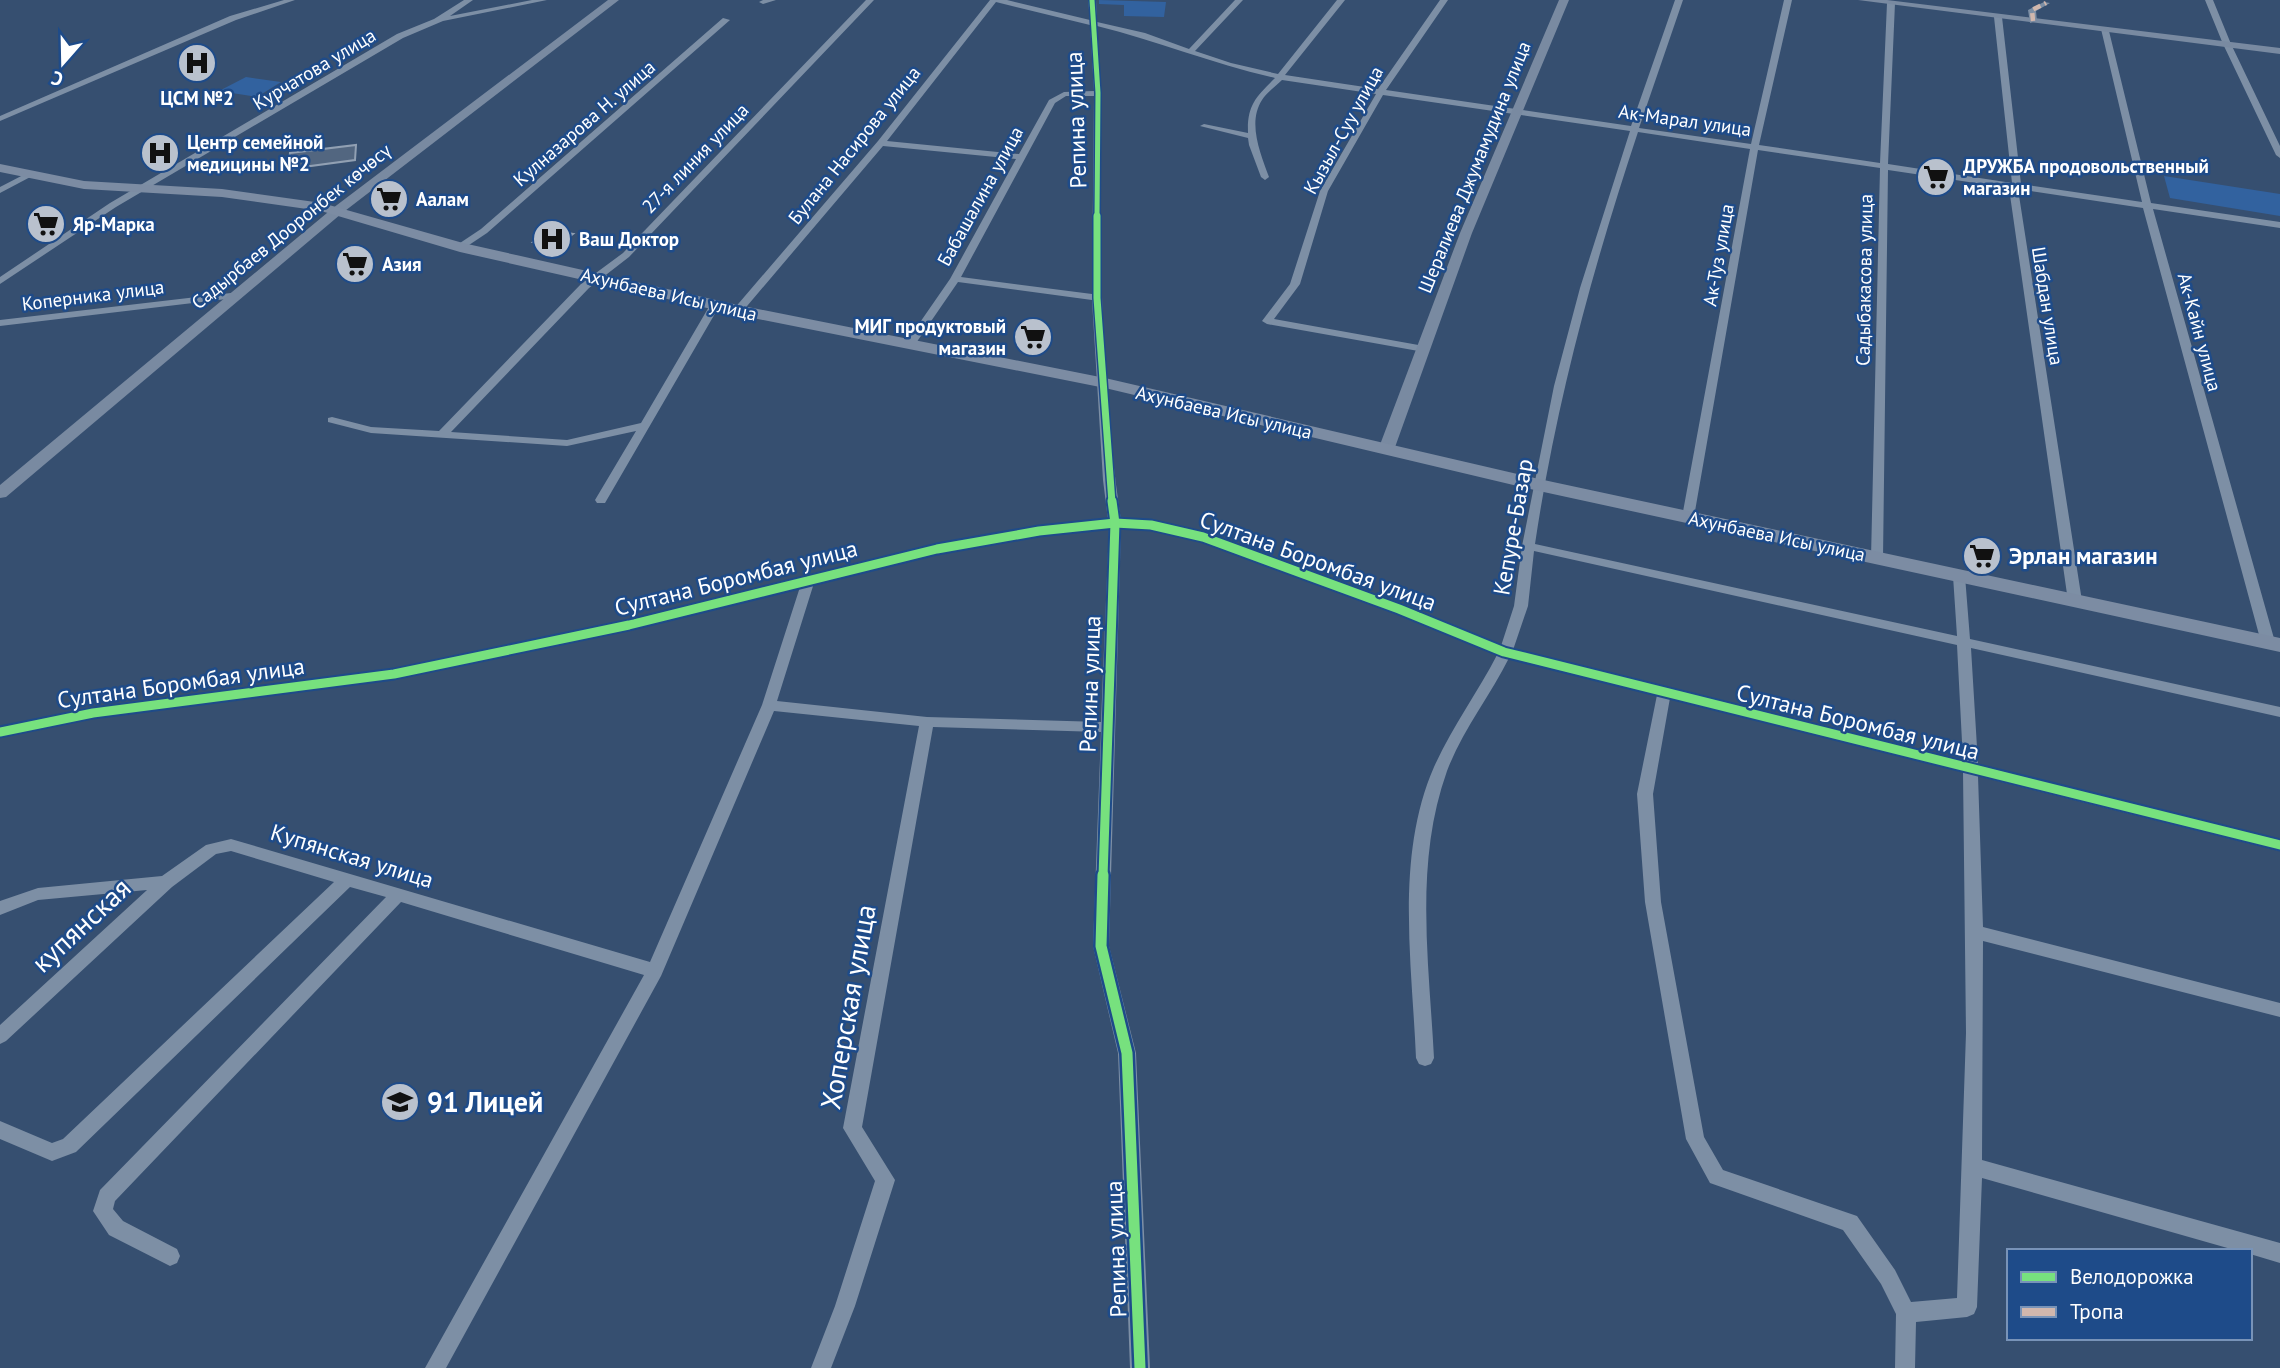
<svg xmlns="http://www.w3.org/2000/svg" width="2280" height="1368" font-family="'PT Sans',sans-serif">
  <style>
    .green { fill: #32629f }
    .building { fill: #526680; stroke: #91a0b3; stroke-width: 2 }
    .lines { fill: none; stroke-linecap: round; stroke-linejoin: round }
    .street { fill: #7d8fa5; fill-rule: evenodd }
    .secondary { fill: #798aa1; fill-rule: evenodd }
    .primary { fill: #7c8ca3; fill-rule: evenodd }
    .quiet { stroke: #d1b7ad; stroke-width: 4.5; stroke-dasharray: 8 4.5; stroke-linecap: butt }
    .cycleway-far3-casing { stroke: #1e4b89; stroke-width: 8 }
    .cycleway-far2-casing { stroke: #1e4b89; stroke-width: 10 }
    .cycleway-far1-casing { stroke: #1e4b89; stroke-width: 13 }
    .cycleway-casing { stroke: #1e4b89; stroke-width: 16 }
    .cycleway-far3 { stroke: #77e17e; stroke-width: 5 }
    .cycleway-far2 { stroke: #77e17e; stroke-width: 7 }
    .cycleway-far1 { stroke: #77e17e; stroke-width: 9 }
    .cycleway { stroke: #77e17e; stroke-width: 11 }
    .labels { text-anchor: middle; stroke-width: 5; stroke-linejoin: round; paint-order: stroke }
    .far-street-label { font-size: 19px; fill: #fff; stroke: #1e4b89 }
    .far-poi-label { font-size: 19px; font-weight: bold; fill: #fff; stroke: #1e4b89; text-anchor: start }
    .street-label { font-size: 23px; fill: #fff; stroke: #1e4b89 }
    .poi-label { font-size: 23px; font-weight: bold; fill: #fff; stroke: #1e4b89; text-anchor: start }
    .near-street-label { font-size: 28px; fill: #fff; stroke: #1e4b89 }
    .near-poi-label { font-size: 28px; font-weight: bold; fill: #fff; stroke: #1e4b89; text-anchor: start }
  </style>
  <rect width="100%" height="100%" fill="#364f70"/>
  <!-- green -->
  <g class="green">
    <polygon points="1099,0 1166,2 1164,17 1124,16 1124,5 1099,4"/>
    <polygon points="246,77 281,82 257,97 219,91"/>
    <polygon points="2164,176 2280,194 2280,216 2170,198"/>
  </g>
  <!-- building -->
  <g class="building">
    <polygon points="356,145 355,160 288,169 290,153"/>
    <polygon points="547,230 573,234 557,246 533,242"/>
  </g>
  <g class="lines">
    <!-- street -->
    <g class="street">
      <polygon points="284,0 295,0 236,20 0,121 0,116 230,16"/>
      <polygon points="464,0 473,0 450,16 532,0 547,0 443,21 403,38 116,207 0,284 0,277 110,203 397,34 434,19"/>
      <polygon points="763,0 776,0 763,4 759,2"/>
      <polygon points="866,0 874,0 629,257 589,288 451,432 567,440 641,423 710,305 719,303 720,305 605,503 597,503 595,500 636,431 567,446 371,433 328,422 328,418 332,417 371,427 439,431 581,284 623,253"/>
      <path d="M990,0H1007L1090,20L1088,0H1096L1097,22L1145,33L1189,49L1235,0H1243L1195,51L1231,63L1278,74L1337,0H1345L1285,75L1378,89L1440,0H1448L1386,90L1631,126L1675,0H1683L1639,128L1751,144L1784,0H1792L1759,145L1880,163L1887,3L1891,1L1895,3L1888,164L2012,183L1994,17L1998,15L2002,17L2021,184L2142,202L2101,29L2108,27L2151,203L2280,222V228L2153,209L2275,642L2273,645L2268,647L2261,642L2143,208L2018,189L2082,601L2080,604L2075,605L2068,601L2009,188L1888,170L1883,558L1877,562L1871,558L1880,168L1758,150L1694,517L1692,520H1684L1682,517L1750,149L1638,132C1593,267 1556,403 1535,544L1957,636L1953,576L1959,572L1965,576L1970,639L2280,707V717L1971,648L1978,764L2280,839V851L1978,776L1983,927L2280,1003V1017L1983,941L1982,1160L2280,1243V1263L2250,1254V1251H2238L1982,1178L1977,1307L1974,1314L1967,1317L1916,1322L1915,1368H1895L1896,1314L1881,1284L1843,1230L1710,1183L1686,1139L1645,902L1637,794L1657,695L1509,658C1490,696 1462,731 1447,771C1414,863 1429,962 1434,1058L1431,1064L1425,1066L1419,1064L1416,1058C1412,963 1395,856 1434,767C1452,727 1478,692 1497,655C1429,626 1361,600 1292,574C1235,553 1181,531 1121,527L1109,946L1136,1053L1150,1368H1130L1118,1053L1093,946L1101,732L933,727L862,1127L895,1180L855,1306L831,1368H811L835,1306L875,1181L843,1128L919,726L774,711L661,976L446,1368H425L644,975L401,902L115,1201L113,1209L123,1221L177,1249L180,1256L177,1263L170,1266L109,1235L93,1211L100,1190L386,897L350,887L76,1152L52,1161L0,1139V1121L52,1143L63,1139L334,882L231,851L216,854L172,887L6,1041L0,1044V1025L147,890L38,900L0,915V901L38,888L162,876L206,845L231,839L650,962L762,705L800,587L629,629L394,679L93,718L0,737V727L93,708L394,669L629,621L937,545L1039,527L1108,520L1103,480L1092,300L958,282L914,346L910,347L905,344L950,279L1016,159L883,146L742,312L733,310L878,141ZM996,2L1090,25L1094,91L1064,92L1049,100L1019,154L887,141ZM1097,26C1157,41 1214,64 1275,78C1256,97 1247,105 1248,133L1204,124L1200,126L1248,138L1249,145L1261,177L1265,180L1269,177C1261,155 1247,123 1262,100C1266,93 1276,86 1282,80L1376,94L1320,191L1290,284L1262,321L1267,324L1424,352L1429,349L1424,346L1274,319L1300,284L1328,191L1383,95L1630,131L1580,288L1554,386L1522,546L1514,606L1501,646C1433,618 1365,592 1296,567C1238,546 1183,523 1121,520C1110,448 1104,370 1102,297C1099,207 1104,117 1097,26ZM1066,96H1094L1092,294L961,277L1055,103ZM1109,527L1101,722L927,717L777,701L814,583L937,553L1039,535ZM1534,551L1957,645L1963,761L1513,650L1528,606ZM1670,698L1963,772L1966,1033L1957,1298L1911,1302L1895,1270L1857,1216L1723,1170L1704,1137L1661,902L1653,794Z"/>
      <polygon points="2205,0 2213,0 2231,44 2280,146 2280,158 2276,155 2223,44"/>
      <polygon points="2044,2 2050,3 2036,11 2037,21 2030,23 2028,10"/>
      <polygon points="723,18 730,20 487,233 463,249 457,249 457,245 481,229"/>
      <polygon points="29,172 36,174 0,193 0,187"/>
      <polygon points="231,293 236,296 235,298 0,326 0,320"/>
    </g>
    <!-- secondary -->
    <g class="secondary">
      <polygon points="608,0 619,0 341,214 6,497 0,498 0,485 333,208"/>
      <polygon points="1559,0 1569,0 1472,233 1394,450 1392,453 1380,453 1378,450 1460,233"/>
      <polygon points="1858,0 1887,0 2280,48 2280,54"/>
    </g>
    <!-- primary -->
    <polygon class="primary" points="0,164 84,181 222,189 322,203 463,243 738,305 1105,378 1539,479 2280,638 2280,652 1539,491 1105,388 738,315 460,252 321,211 222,197 84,189 0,172"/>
    <!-- quiet -->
    <polyline class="quiet" points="2033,21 2032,10 2046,3"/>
    <defs>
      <polyline id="cycleway-far3" points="1092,0 1098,93 1097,218"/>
      <polyline id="cycleway-far2" points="1097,216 1097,298 1112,503"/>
      <g id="cycleway-far1">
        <polyline points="0,732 93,713 394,674 629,625 937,549 1039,531 1115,523 1151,525 1203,537 1399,609 1504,652 2280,845"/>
        <polyline points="1103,877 1115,523 1112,501"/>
      </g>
      <polyline id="cycleway" points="1103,875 1101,946 1127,1053 1140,1368"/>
    </defs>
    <!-- cycleway-far3 casing -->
    <use href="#cycleway-far3" class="cycleway-far3-casing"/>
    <!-- cycleway-far2 casing -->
    <use href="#cycleway-far2" class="cycleway-far2-casing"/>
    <!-- cycleway-far1 casing -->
    <use href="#cycleway-far1" class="cycleway-far1-casing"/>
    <!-- cycleway casing -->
    <use href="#cycleway" class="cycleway-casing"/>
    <!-- cycleway-far3 -->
    <use href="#cycleway-far3" class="cycleway-far3"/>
    <!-- cycleway-far2 -->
    <use href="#cycleway-far2" class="cycleway-far2"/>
    <!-- cycleway-far1 -->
    <use href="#cycleway-far1" class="cycleway-far1"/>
    <!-- cycleway -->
    <use href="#cycleway" class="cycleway"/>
  </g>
  <!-- icons -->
  <defs>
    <symbol id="hospital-disc" viewBox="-11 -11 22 22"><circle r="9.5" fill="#b9c1cd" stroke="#1e4b89"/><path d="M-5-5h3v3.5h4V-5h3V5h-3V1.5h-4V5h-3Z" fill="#111"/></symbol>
    <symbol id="supermarket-disc" viewBox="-11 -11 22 22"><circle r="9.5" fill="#b9c1cd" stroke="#1e4b89"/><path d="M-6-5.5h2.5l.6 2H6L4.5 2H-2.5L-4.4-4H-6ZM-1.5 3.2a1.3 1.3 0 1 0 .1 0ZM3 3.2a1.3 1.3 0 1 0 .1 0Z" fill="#111"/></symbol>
    <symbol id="university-disc" viewBox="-11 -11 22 22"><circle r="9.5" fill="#b9c1cd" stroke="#1e4b89"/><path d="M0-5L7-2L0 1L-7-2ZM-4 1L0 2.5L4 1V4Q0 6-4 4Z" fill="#111"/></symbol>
  </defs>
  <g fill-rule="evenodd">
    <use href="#hospital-disc" x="175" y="41" width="44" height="44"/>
    <use href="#hospital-disc" x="138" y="131" width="44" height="44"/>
    <use href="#supermarket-disc" x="1914" y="155" width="44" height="44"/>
    <use href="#supermarket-disc" x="367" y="177" width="44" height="44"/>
    <use href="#supermarket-disc" x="24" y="202" width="44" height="44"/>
    <use href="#hospital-disc" x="530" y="217" width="44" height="44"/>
    <use href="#supermarket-disc" x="333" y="242" width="44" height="44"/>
    <use href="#supermarket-disc" x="1011" y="315" width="44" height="44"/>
    <use href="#supermarket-disc" x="1960" y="534" width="44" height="44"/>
    <use href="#university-disc" x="378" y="1080" width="44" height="44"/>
  </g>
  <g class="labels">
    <!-- far-street labels -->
    <g class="far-street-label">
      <text transform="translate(314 69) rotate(-31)" y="7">Курчатова улица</text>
      <text transform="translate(1685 120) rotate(8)" y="7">Ак-Марал улица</text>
      <text transform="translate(584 123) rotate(-41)" y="7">Кулназарова Н. улица</text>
      <text transform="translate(1343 130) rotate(-61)" y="7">Кызыл-Суу улица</text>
      <text transform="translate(854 145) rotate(-51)" y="7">Булана Насирова улица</text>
      <text transform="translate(695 158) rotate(-46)" y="7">27-я линия улица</text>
      <text transform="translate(1474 167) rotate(-68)" y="7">Шералиева Джумамудина улица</text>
      <text transform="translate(980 196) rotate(-61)" y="7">Бабашалина улица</text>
      <text transform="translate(291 226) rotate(-39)" y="7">Садырбаев Дооронбек көчөсү</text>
      <text transform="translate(1718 255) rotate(-80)" y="7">Ак-Туз улица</text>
      <text transform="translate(1864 280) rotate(-89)" y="7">Садыбакасова улица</text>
      <text transform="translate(669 294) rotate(13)" y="7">Ахунбаева Исы улица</text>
      <text transform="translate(93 295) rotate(-7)" y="7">Коперника улица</text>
      <text transform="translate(2048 306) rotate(81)" y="7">Шабдан улица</text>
      <text transform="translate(2200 332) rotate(75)" y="7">Ак-Кайн улица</text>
      <text transform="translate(1224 412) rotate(13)" y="7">Ахунбаева Исы улица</text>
      <text transform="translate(1777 536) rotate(12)" y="7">Ахунбаева Исы улица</text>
    </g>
    <!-- far-poi labels -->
    <g class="far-poi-label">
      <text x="197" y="105" text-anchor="middle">ЦСМ №2</text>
      <text x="187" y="149">Центр семейной<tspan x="187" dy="22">медицины №2</tspan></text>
      <text x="1963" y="173">ДРУЖБА продовольственный<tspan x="1963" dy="22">магазин</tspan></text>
      <text x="416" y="206">Аалам</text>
      <text x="73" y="231">Яр-Марка</text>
      <text x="579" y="246">Ваш Доктор</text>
      <text x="382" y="271">Азия</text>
      <text x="1006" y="333" text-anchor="end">МИГ продуктовый<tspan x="1006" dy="22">магазин</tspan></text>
    </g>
    <!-- street labels -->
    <g class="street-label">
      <text transform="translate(1076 120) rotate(-92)" y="8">Репина улица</text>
      <text transform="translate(1513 527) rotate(-80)" y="8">Кепуре-Базар</text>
      <text transform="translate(1318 561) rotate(20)" y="8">Султана Боромбая улица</text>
      <text transform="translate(736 578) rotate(-14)" y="8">Султана Боромбая улица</text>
      <text transform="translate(181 683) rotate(-8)" y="8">Султана Боромбая улица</text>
      <text transform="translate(1090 684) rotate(-88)" y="8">Репина улица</text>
      <text transform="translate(1858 722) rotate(14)" y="8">Султана Боромбая улица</text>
      <text transform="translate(352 856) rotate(17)" y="8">Купянская улица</text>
      <text transform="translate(1116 1249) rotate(-92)" y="8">Репина улица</text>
    </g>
    <!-- poi labels -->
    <g class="poi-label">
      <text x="2009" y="564">Эрлан магазин</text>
    </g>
    <!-- near-street labels -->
    <g class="near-street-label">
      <text transform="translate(81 925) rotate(-43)" y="10">купянская</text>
      <text transform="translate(848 1007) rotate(-80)" y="10">Хоперская улица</text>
    </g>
    <!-- near-poi labels -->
    <g class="near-poi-label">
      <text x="427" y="1112">91 Лицей</text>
    </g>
  </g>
  <!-- legend -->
  <rect x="2007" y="1249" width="245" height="91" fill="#1e4b89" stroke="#7893b8" stroke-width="2"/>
  <rect x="2021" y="1272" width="35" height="10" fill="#77e17e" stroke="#7893b8" stroke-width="2"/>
  <text x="2070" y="1284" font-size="21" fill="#ffffff">Велодорожка</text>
  <rect x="2021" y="1307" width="35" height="10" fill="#d1b7ad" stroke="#7893b8" stroke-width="2"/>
  <text x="2070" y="1319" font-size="21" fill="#ffffff">Тропа</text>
  <!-- north arrow -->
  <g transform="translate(63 63) rotate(200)" stroke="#1e4b89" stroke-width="5" paint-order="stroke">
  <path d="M0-5L12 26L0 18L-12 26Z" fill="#ffffff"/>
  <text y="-10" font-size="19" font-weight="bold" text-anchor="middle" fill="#ffffff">С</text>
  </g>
</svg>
